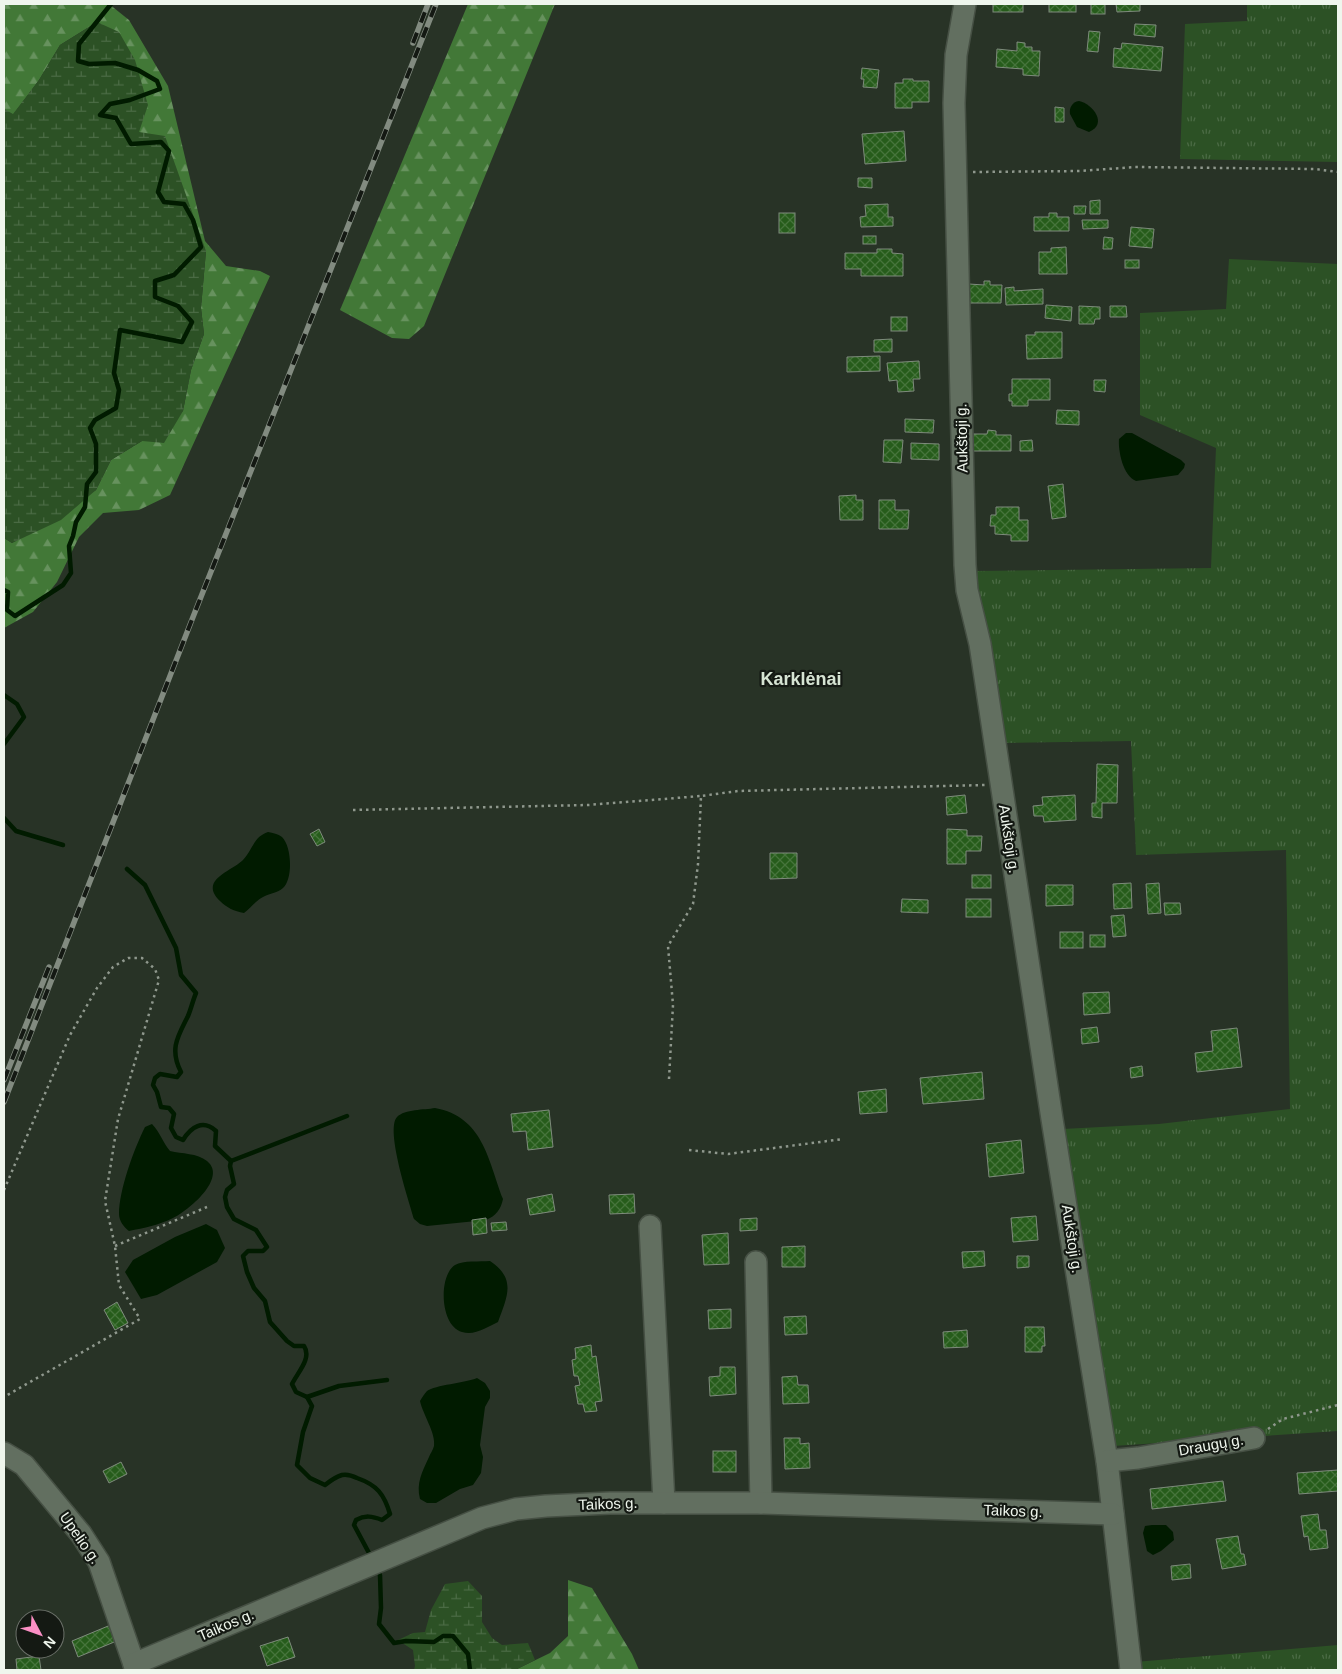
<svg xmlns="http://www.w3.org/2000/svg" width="1342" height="1674" font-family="Helvetica,sans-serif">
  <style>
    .grass { fill: url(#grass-tufts) }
    .forest { fill: url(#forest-firs) }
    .wetland { fill: url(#wetland-marsh) }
    .water { fill: #011b00 }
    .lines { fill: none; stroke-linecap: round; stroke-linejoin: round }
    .stream { stroke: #011b00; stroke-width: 4.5 }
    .building { fill: url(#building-cross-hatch); stroke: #7e8b7c }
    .minor-casing { stroke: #465044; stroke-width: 24 }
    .path { stroke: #8f988d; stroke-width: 2.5; stroke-dasharray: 2.5 4; stroke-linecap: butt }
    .minor { stroke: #626f60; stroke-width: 21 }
    .rail-casing { stroke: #828b80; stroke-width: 5.5 }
    .rail { stroke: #141913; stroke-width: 4; stroke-dasharray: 11; stroke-linecap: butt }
    .labels { text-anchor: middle; stroke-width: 4.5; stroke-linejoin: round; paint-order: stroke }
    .street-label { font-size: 15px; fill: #eff6ed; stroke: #141913 }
    .quarter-label { font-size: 18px; font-weight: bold; fill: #d6e4d3; stroke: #141913 }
  </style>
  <defs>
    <pattern id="grass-tufts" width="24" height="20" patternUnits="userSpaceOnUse" patternTransform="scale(1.25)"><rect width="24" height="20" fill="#2c5125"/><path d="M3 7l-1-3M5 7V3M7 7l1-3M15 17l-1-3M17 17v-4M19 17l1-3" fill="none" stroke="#4b6b45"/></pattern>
    <pattern id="forest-firs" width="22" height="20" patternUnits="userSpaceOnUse" patternTransform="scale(1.25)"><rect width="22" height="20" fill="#427837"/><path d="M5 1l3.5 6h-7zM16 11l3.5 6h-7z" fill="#67925e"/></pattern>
    <pattern id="wetland-marsh" width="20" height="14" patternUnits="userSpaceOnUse" patternTransform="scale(1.25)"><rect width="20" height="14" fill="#2c5125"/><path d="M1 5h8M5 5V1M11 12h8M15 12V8" fill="none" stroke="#4b6b45"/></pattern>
    <pattern id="building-cross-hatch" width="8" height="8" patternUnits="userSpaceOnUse" patternTransform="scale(1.25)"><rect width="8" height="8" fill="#265c1b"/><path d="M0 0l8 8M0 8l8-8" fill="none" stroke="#46743c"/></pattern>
  </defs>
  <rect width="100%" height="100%" fill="#283326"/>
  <!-- grass -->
  <g class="grass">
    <polygon points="1247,4 1338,4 1338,162 1180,159 1185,24 1247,21"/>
    <polygon points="1229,259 1338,264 1338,1431 1113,1446 1063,1129 1159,1124 1290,1109 1286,850 1136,855 1131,741 1001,743 975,571 1211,568 1216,448 1140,415 1140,313 1226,309"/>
    <polygon points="1338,1645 1338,1670 1136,1670 1135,1662"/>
  </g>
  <!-- forest -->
  <g class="forest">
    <polygon points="4,4 109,4 129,20 168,86 205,241 226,266 260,271 270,276 170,495 139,510 103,513 79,537 57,582 33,612 4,628 4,538 12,543 96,490 111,460 142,441 183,411 191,370 204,334 201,308 206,251 139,132 97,22 60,45 39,80 13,115 4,109"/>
    <polygon points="468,4 555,4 424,326 409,339 392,338 340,310"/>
    <polygon points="568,1580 592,1588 632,1654 639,1670 515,1670 550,1653 568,1636"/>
  </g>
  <!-- wetland -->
  <g class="wetland">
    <polygon points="97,22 119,32 135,60 148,105 139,132 165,136 206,251 201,308 204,334 191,370 183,411 164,443 142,441 111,460 96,490 61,520 12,543 4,538 4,109 13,114 39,80 60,45"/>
    <polygon points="468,1581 482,1596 482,1622 492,1638 502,1645 528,1643 535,1660 515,1670 414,1670 415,1666 413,1650 398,1640 413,1633 425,1632 431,1610 445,1584"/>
  </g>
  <!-- water -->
  <g class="water">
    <path d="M1079,101C1093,104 1108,124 1089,132L1077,127L1070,114C1069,108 1072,102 1079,101Z"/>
    <path d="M1126,433H1132L1181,460L1185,464L1184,468L1178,475L1136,481C1123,476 1118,451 1119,439Z"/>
    <path d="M268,832C273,833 278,834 282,837C292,847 293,879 283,888C277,893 271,893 265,896C257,899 251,908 244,913C234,911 227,908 220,901C198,880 232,871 243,860C253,850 253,837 268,832Z"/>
    <path d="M435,1108C483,1117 488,1159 503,1199C501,1209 496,1216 486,1220L427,1226L420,1224L414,1219C409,1201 385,1130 397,1117C405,1109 424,1110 435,1108Z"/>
    <path d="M152,1124C160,1132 163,1143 170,1151C182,1154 197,1153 207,1161C228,1178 188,1211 173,1218C159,1225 144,1228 129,1231C124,1227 119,1221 119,1214C119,1190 134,1149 145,1127Z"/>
    <polygon points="206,1224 217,1230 225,1248 217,1262 157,1295 141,1299 125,1272 133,1260 175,1237"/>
    <path d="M490,1261C517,1279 507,1297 498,1322C487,1327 475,1336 462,1332C440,1326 438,1276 455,1265C463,1260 480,1262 490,1261Z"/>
    <path d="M477,1378L485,1383L490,1391V1398L485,1407L480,1445L483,1457L481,1473L473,1485L460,1489L436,1503H427L420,1499C416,1483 422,1472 429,1457C430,1454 433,1450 434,1446C436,1433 423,1415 420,1401C422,1398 424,1394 427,1391C435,1385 465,1383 477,1378Z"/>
    <polygon points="1152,1525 1166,1525 1173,1532 1174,1540 1161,1551 1153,1555 1147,1551 1143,1533 1145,1526"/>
  </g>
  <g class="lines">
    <!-- stream -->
    <g class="stream">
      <polyline points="4,590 8,592 7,610 15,616 63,585 71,573 69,546 73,536 76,522 85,507 87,484 96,472 96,444 90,428 95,420 116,408 119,390 114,373 120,330 182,342 192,322 178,306 155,297 155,281 174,275 201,247 193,220 184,204 164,202 158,192 169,151 161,142 131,144 116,118 100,115 110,104 130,100 160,89 157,81 138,70 115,63 89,64 78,61 79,44 111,4"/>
      <polyline points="4,695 17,704 24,717 4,744"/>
      <polyline points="4,818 16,831 63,845"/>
      <path d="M127,869L145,885L176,948L181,975L196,993C193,1000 191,1009 188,1016C178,1036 169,1049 181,1072L177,1077L160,1074L155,1078L153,1085L157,1092L161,1107L169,1108L174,1114L171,1128L176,1137L183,1140C191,1127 203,1119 216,1131L215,1146L231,1161L230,1166L234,1184L227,1190L225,1197L227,1207L234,1219L256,1230L267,1247L263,1251H248L243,1256L247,1272L254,1288L265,1301L270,1322L287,1341L294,1346H304C312,1358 298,1372 292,1384L296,1392L307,1397L312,1406L303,1432L297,1465L310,1478L325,1485C330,1481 335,1477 342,1475C347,1474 353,1476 357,1478C377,1485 384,1494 390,1514L382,1520C372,1516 365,1515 356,1520L354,1525L369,1553"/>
      <polyline points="231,1161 347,1116"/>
      <polyline points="307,1397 339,1386 387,1380"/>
      <polyline points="380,1575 381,1608 379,1624 394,1643 406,1641 434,1642 443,1636 453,1636 468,1654 470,1670"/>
    </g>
  </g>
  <!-- building -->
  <g class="building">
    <rect x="993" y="4" width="30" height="8"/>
    <rect x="1049" y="4" width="27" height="8"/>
    <rect x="1091" y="4" width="14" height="10"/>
    <polygon points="1116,4 1140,4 1140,11 1117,12"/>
    <polygon points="1135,24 1156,25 1155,37 1134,35"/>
    <polygon points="1089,31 1100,32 1098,52 1087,51"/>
    <polygon points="1017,42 1025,43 1025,47 1032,47 1032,51 1040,51 1039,76 1023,75 1023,69 996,67 997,49 1017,51"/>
    <polygon points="1122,43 1163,47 1161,71 1113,67 1114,48 1121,49"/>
    <polygon points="862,68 879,70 877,88 863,87 864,79 861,79"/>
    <polygon points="903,79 913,79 913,81 929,81 929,102 912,102 912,108 895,108 895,83 903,83"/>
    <polygon points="1055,107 1064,108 1064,122 1055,122"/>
    <polygon points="904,131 906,161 865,164 862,134"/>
    <polygon points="858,178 872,178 872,188 858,187"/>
    <polygon points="1100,200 1100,214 1090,214 1090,201"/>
    <polygon points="888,204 888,217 893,217 893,226 861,227 860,217 866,216 865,205"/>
    <polygon points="1074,206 1086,206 1085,214 1074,214"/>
    <rect x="779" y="213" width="16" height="20"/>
    <polygon points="1049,213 1057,213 1057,217 1069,217 1069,231 1034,231 1034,217 1049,217"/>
    <polygon points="1082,220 1108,220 1108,228 1083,229"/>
    <polygon points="1131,227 1154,229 1152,248 1129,246"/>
    <rect x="863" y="236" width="13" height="8"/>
    <polygon points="1104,237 1113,238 1112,249 1103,249"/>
    <polygon points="1066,247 1067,274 1039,274 1039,252 1051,252 1051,248"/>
    <polygon points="877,249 892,249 892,253 903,254 903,276 861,276 861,269 845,269 845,253 877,253"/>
    <rect x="1125" y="260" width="14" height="8"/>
    <polygon points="984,281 990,281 990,285 1002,285 1001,303 969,303 969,284 984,285"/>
    <polygon points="1014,287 1014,291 1043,289 1043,304 1006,305 1005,288"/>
    <polygon points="1046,305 1072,307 1071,321 1045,318"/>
    <polygon points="1079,306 1100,307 1100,319 1095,319 1094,324 1079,324"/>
    <polygon points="1110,306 1126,306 1127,317 1110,317"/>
    <rect x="891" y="317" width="16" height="14"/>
    <polygon points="1035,332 1062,332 1062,358 1027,359 1026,335 1035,335"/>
    <polygon points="892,339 892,352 874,352 874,340"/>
    <polygon points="880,356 880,371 847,372 847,357"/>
    <polygon points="919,361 920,379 913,379 914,391 898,392 897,380 889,381 887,363"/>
    <polygon points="1012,379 1050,379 1050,400 1028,400 1028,406 1012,406 1012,401 1009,401 1009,394 1012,394"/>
    <polygon points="1094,380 1106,380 1105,392 1094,391"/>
    <polygon points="1057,410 1079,411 1079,425 1056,424"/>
    <polygon points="905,419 934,420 933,433 905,432"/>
    <polygon points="988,430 996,431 996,435 1011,435 1011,451 972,451 972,434 987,434"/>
    <polygon points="884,440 903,440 901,463 883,462"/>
    <polygon points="1032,440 1033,451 1020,451 1020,441"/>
    <polygon points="911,443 939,444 939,460 911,459"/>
    <polygon points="1063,484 1066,517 1052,519 1048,486"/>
    <polygon points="856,495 856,500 863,500 863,520 840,520 839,496"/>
    <polygon points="879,500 895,500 895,510 909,510 908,529 879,529"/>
    <polygon points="996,507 1019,507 1019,520 1028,520 1028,541 1011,541 1011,535 995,534 995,526 990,526 991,515 996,515"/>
    <polygon points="1097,764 1118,765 1117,803 1102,803 1102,818 1092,817 1092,803 1096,803"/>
    <polygon points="965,795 967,813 947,815 946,797"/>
    <polygon points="1075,795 1076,820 1044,822 1043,816 1034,816 1033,806 1043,805 1042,797"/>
    <polygon points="319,829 325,842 317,846 310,834"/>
    <polygon points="947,829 967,830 967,836 982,836 981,851 966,851 966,864 947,864"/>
    <polygon points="770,853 797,853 797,878 770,879"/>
    <rect x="972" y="875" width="19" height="13"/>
    <polygon points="1131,883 1132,908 1114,909 1113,884"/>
    <polygon points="1159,883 1161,913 1148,914 1146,884"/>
    <polygon points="1046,885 1073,885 1073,905 1046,906"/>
    <polygon points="902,899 928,900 928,913 901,912"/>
    <rect x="966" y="899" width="25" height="18"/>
    <polygon points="1164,903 1180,903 1181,914 1165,915"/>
    <polygon points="1124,915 1126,936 1113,937 1111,916"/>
    <rect x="1060" y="932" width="23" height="16"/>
    <rect x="1090" y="935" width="15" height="12"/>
    <polygon points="1109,992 1110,1013 1084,1015 1083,993"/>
    <polygon points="1097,1027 1099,1042 1082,1044 1081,1029"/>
    <polygon points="1237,1028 1242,1067 1197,1072 1195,1053 1213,1051 1211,1031"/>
    <polygon points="1142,1066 1143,1076 1131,1078 1130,1068"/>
    <polygon points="982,1072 984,1099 923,1104 920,1078"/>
    <polygon points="886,1089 887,1112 860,1114 858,1092"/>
    <polygon points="549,1110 553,1147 528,1150 526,1131 513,1132 511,1114"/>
    <polygon points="1021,1140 1024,1173 989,1177 986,1144"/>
    <polygon points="552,1194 555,1211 530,1215 527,1199"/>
    <polygon points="634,1194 635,1213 610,1214 609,1195"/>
    <polygon points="1036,1216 1038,1240 1013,1242 1011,1218"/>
    <polygon points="486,1218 487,1233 473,1235 472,1220"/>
    <polygon points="757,1218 757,1230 740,1231 740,1219"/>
    <polygon points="506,1222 507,1230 492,1231 491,1223"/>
    <polygon points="728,1233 729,1264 704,1265 702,1235"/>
    <polygon points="805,1246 805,1267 782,1267 782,1247"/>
    <polygon points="984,1251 985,1266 963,1268 962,1252"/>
    <polygon points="1017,1256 1029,1256 1029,1267 1017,1268"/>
    <polygon points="117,1302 128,1323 115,1330 104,1310"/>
    <polygon points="731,1309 731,1328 709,1329 708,1310"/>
    <polygon points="806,1316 807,1334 785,1335 784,1317"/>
    <polygon points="1025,1327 1044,1327 1045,1346 1042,1346 1042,1352 1025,1352"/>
    <polygon points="967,1330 968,1347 944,1348 943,1332"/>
    <polygon points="591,1345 592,1357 596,1356 602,1401 595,1402 597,1411 585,1412 583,1404 578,1404 575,1386 580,1385 578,1376 574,1376 572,1360 576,1359 575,1348"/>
    <polygon points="720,1367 735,1367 736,1394 710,1396 709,1377 720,1376"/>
    <polygon points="797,1376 798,1385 808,1385 809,1403 783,1404 782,1377"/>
    <polygon points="784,1438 800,1438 800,1444 809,1443 810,1468 785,1469"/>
    <rect x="713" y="1451" width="23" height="21"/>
    <polygon points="121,1462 127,1474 109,1483 103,1471"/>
    <polygon points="1338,1470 1338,1491 1299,1494 1297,1473"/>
    <polygon points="1223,1481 1226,1501 1152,1509 1150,1489"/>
    <polygon points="1318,1514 1320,1530 1326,1530 1328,1548 1310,1550 1308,1536 1304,1537 1301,1516"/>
    <polygon points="1238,1536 1241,1554 1244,1554 1246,1565 1222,1569 1216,1539"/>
    <polygon points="1190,1564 1191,1578 1172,1580 1171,1566"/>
    <polygon points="113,1624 119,1640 78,1657 72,1641"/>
    <polygon points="288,1637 295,1657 267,1666 260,1646"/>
    <polygon points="39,1656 41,1670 17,1670 16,1659"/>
  </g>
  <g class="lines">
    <defs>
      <g id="minor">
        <polyline points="965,4 956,55 954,103 965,565 967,590 980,644 1052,1119 1107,1461 1131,1670"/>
        <polyline points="650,1226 664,1503"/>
        <polyline points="756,1262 761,1503"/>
        <polyline points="4,1453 24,1465 81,1534 99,1562 136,1670"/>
        <polyline points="1107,1461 1138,1458 1254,1438"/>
        <polyline points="134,1664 482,1518 516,1509 546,1506 610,1503 761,1503 1113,1514"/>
      </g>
    </defs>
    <!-- minor casing -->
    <use href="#minor" class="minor-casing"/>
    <!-- path -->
    <g class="path">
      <polyline points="973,172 1080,171 1135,167 1315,169 1338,172"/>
      <polyline points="353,810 588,805 701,796"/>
      <polyline points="669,1079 673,1005 668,946 693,904 698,864 701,796 738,791 985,785"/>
      <polyline points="689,1150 728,1154 843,1139"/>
      <polyline points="4,1190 70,1035 97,988 113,967 128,958 142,958 155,969 159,980 118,1119 105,1201 115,1246 119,1285 140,1319 4,1397"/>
      <polyline points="115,1246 207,1207"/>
      <polyline points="1268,1429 1283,1419 1338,1405"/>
    </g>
    <!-- minor -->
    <use href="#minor" class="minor"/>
    <defs>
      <g id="rail">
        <polyline points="413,43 428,4"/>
        <polyline points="4,1080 49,967"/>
        <polyline points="4,1102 193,617 436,4"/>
      </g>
    </defs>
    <!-- rail casing -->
    <use href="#rail" class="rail-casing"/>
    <!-- rail -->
    <use href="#rail" class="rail"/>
  </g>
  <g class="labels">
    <!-- street labels -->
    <g class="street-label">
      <text transform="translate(962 438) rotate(-91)" y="5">Aukštoji g.</text>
      <text transform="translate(1009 839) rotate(81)" y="5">Aukštoji g.</text>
      <text transform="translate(1072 1239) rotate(81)" y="5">Aukštoji g.</text>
      <text transform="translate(1211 1445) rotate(-10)" y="5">Draugų g.</text>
      <text transform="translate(608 1504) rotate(-2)" y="5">Taikos g.</text>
      <text transform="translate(1013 1511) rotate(2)" y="5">Taikos g.</text>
      <text transform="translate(80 1538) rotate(55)" y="5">Upelio g.</text>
      <text transform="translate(226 1625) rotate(-23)" y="5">Taikos g.</text>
    </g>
    <!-- quarter labels -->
    <g class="quarter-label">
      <text x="801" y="685">Karklėnai</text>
    </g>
  </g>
  <!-- border -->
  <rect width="1342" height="1674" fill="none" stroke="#eff6ed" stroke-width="10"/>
  <!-- north arrow -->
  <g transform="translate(40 1634) rotate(131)"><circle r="24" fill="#141913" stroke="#6c716a"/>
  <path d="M0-4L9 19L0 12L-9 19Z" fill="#fb8fc4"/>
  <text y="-8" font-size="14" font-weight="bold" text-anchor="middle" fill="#eff6ed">N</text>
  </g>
</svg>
